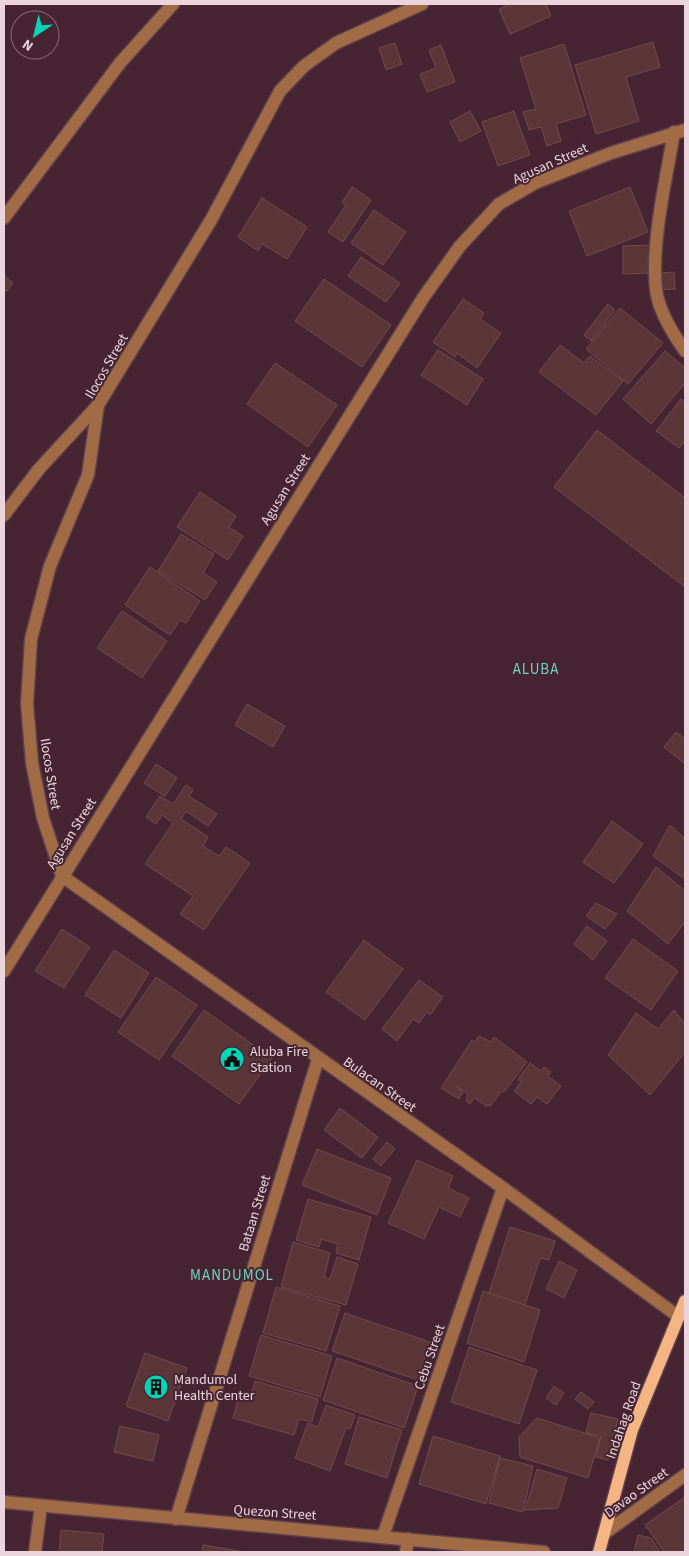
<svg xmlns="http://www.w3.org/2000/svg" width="689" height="1556" font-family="'Source Sans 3',sans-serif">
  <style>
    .building { fill: #5b3638; stroke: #724b4c }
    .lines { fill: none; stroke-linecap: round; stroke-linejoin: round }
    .minor-casing { stroke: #60404c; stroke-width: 15 }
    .major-casing { stroke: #60404c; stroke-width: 15 }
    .minor { stroke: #a16c45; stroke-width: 12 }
    .major { stroke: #f4b484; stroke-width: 12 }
    .labels { text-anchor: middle; stroke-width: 4; stroke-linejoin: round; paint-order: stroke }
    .street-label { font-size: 14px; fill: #ebd4db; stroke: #462431 }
    .poi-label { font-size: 14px; fill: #ebd4db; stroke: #462431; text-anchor: start }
    .neighbourhood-label { font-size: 15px; letter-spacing: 1px; fill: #70d4be; stroke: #462431 }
  </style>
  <rect width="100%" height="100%" fill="#462431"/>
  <!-- building -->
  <g class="building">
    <polygon points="511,4 546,4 551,16 510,34 499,9"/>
    <polygon points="653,42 660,67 626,77 639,121 596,134 575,65"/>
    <polygon points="395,43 402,64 386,70 379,48"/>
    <polygon points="564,44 586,115 556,124 561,141 547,146 541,127 529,130 523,112 536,109 520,58"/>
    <polygon points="441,45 455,82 427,92 420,74 436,68 429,50"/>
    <polygon points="470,111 481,131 460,142 450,122"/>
    <polygon points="514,111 530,155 498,166 482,122"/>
    <polygon points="352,187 371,200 343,242 328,232 346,205 342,202"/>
    <polygon points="630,187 648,232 587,256 569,211"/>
    <polygon points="262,198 307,227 287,259 262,244 258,251 238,237"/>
    <polygon points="374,210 406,232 383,265 351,243"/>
    <polygon points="652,245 653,273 623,274 623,246"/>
    <polygon points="361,257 400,283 386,302 348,276"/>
    <polygon points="674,272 675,289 659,290 658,273"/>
    <polygon points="4,276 13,283 7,291 4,289"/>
    <polygon points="324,279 391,325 362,367 295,321"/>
    <polygon points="463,299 484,313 480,319 501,333 477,368 457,353 455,357 433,342"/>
    <polygon points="608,304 615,310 591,341 584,335"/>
    <polygon points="620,308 663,343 628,384 586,349"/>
    <polygon points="560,345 584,363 590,356 623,381 596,415 539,372"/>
    <polygon points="438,350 483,379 467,405 421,375"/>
    <polygon points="665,351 685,368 685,383 651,424 623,399"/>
    <polygon points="275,363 337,405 308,447 247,404"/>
    <polygon points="681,399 685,402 685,441 679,448 656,431"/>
    <polygon points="597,430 685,498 685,587 554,487"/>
    <polygon points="200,492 236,516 229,527 243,536 228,560 177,527"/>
    <polygon points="181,534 214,554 203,573 217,582 205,600 158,571"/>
    <polygon points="150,567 200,601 186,623 180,620 170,635 125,605"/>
    <polygon points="122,611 167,641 142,678 97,648"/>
    <polygon points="247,704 285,726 273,747 235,725"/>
    <polygon points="676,732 685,739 685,764 664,747"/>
    <polygon points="156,764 177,778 165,796 144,783"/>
    <polygon points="186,785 193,790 189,796 217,814 208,826 186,811 181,819 208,837 203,846 219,856 226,847 250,863 204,930 180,914 193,896 145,864 173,823 162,815 156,824 146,817 160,796 173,804"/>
    <polygon points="612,821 643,844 614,883 583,862"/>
    <polygon points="670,825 685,839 685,879 653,856"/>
    <polygon points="656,867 685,891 685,922 668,944 627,911"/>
    <polygon points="596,903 617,914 605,929 586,916"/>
    <polygon points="587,926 607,941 593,960 574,944"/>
    <polygon points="62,929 90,947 64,988 35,971"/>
    <polygon points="633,939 678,971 651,1010 605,978"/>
    <polygon points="364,940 403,969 365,1020 326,992"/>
    <polygon points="114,950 149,973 121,1018 85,995"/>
    <polygon points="156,977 197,1005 159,1060 118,1032"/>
    <polygon points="419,980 443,997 430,1015 427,1012 419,1023 413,1019 397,1041 382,1029"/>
    <polygon points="204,1010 272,1058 239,1104 172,1056"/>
    <polygon points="674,1010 685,1024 685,1052 650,1095 608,1055 636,1013 658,1029"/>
    <polygon points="479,1036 491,1042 494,1037 527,1062 505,1091 501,1092 491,1105 486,1106 474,1098 470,1104 466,1101 468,1094 456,1086 463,1093 459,1099 441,1088 472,1040 475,1042"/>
    <polygon points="530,1063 541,1071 544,1067 551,1072 548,1076 561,1086 547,1104 537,1097 531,1104 514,1091 521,1082 518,1079"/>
    <polygon points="340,1108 378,1137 362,1158 324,1130"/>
    <polygon points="387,1142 395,1149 381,1166 373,1159"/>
    <polygon points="317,1149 391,1178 377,1215 302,1185"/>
    <polygon points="417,1160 453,1176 448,1188 469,1198 460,1217 439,1207 424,1239 388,1223"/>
    <polygon points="308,1199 371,1217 359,1260 336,1253 338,1244 321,1239 319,1247 296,1240"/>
    <polygon points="510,1227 555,1241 549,1260 540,1258 524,1308 488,1296"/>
    <polygon points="293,1242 330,1253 324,1277 330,1279 337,1257 358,1264 346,1305 281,1287"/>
    <polygon points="559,1261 577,1270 564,1298 546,1289"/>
    <polygon points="276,1287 340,1306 326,1351 263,1333"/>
    <polygon points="483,1291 540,1310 524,1362 467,1343"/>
    <polygon points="345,1313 430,1342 418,1380 332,1351"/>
    <polygon points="261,1335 332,1356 320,1397 249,1376"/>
    <polygon points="469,1347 537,1370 519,1424 451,1402"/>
    <polygon points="145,1353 187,1368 168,1421 126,1406"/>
    <polygon points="337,1358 418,1386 404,1428 323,1400"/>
    <polygon points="255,1381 318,1399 312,1422 299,1419 294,1435 233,1418 239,1396 250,1399"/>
    <polygon points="554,1386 564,1393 556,1405 546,1398"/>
    <polygon points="581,1392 594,1402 588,1409 575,1399"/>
    <polygon points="326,1405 355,1415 350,1429 346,1428 330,1471 295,1458 308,1423 318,1427"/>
    <polygon points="591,1413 618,1419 608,1460 596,1457 601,1436 586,1433"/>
    <polygon points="359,1417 402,1430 387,1478 345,1464"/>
    <polygon points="537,1418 600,1438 588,1478 520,1457 519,1437"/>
    <polygon points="120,1426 159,1435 153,1461 114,1452"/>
    <polygon points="433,1436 500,1456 486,1504 419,1484"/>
    <polygon points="500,1458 533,1466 523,1512 489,1503"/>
    <polygon points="537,1469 567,1478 558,1508 525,1510"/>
    <polygon points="685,1497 685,1552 664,1552 645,1525"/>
    <polygon points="61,1530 104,1534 102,1552 59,1552"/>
    <polygon points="638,1535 651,1538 660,1552 634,1552"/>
    <polygon points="203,1545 245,1552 202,1552"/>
  </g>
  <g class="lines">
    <defs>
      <g id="minor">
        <polyline points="422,4 336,43 304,66 280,91 211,220 98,405 88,475 50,566 31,639 27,704 32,763 43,818 62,876 503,1188 679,1317"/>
        <path d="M674,132C666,180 651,242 656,289C658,310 673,334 685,351"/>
        <polyline points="4,218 120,63 173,4"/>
        <polyline points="4,515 39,469 98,405"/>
        <polyline points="4,971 423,298 460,246 499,204 535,183 611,153 685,130"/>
        <path d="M4,1502C184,1520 364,1535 544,1552"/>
        <polyline points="176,1519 318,1059"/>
        <polyline points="605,1533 685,1475"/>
        <polyline points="383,1536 503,1188"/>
        <polyline points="35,1552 41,1506"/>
        <polyline points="406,1552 408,1539"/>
      </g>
      <polyline id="major" points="599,1552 632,1430 685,1301"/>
    </defs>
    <!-- minor casing -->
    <use href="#minor" class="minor-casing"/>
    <!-- major casing -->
    <use href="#major" class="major-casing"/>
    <!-- minor -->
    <use href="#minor" class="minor"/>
    <!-- major -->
    <use href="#major" class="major"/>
  </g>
  <!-- icons -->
  <defs>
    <symbol id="civic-disc" viewBox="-11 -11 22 22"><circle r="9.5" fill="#05d5b6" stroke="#462431"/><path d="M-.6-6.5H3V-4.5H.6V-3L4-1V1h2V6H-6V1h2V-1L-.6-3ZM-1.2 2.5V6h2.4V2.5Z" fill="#111"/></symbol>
    <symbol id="building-disc" viewBox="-11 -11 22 22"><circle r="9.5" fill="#05d5b6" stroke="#462431"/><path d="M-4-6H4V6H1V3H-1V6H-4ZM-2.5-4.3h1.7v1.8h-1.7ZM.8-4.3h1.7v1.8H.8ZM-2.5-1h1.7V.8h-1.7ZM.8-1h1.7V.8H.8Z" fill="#111"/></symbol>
  </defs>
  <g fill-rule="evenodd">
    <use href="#civic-disc" x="218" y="1045" width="28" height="28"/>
    <use href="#building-disc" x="142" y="1373" width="28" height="28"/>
  </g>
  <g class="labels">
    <!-- street labels -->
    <g class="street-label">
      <text transform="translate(550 163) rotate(-24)" y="5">Agusan Street</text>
      <text transform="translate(106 366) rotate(-60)" y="5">Ilocos Street</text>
      <text transform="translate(285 489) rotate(-58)" y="5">Agusan Street</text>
      <text transform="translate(51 774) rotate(81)" y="5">Ilocos Street</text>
      <text transform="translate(71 833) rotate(-58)" y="5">Agusan Street</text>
      <text transform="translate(380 1084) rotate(35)" y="5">Bulacan Street</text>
      <text transform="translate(254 1213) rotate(-73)" y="5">Bataan Street</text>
      <text transform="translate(429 1357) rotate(-71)" y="5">Cebu Street</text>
      <text transform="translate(623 1420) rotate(-71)" y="5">Indahag Road</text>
      <text transform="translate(636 1492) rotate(-36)" y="5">Davao Street</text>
      <text transform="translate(275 1512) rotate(4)" y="5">Quezon Street</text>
    </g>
    <!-- poi labels -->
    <g class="poi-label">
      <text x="250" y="1056">Aluba Fire<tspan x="250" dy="16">Station</tspan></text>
      <text x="174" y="1384">Mandumol<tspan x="174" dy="16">Health Center</tspan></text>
    </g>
    <!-- neighbourhood labels -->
    <g class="neighbourhood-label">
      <text x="536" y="674">ALUBA</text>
      <text x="232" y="1280">MANDUMOL</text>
    </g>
  </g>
  <!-- border -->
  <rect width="689" height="1556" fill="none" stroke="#ebd4db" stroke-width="10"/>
  <!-- north arrow -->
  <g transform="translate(35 35) rotate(215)"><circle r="24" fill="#462431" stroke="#886a75"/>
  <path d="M0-4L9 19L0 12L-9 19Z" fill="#05d5b6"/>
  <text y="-8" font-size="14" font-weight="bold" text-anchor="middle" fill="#ebd4db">N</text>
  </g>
</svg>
